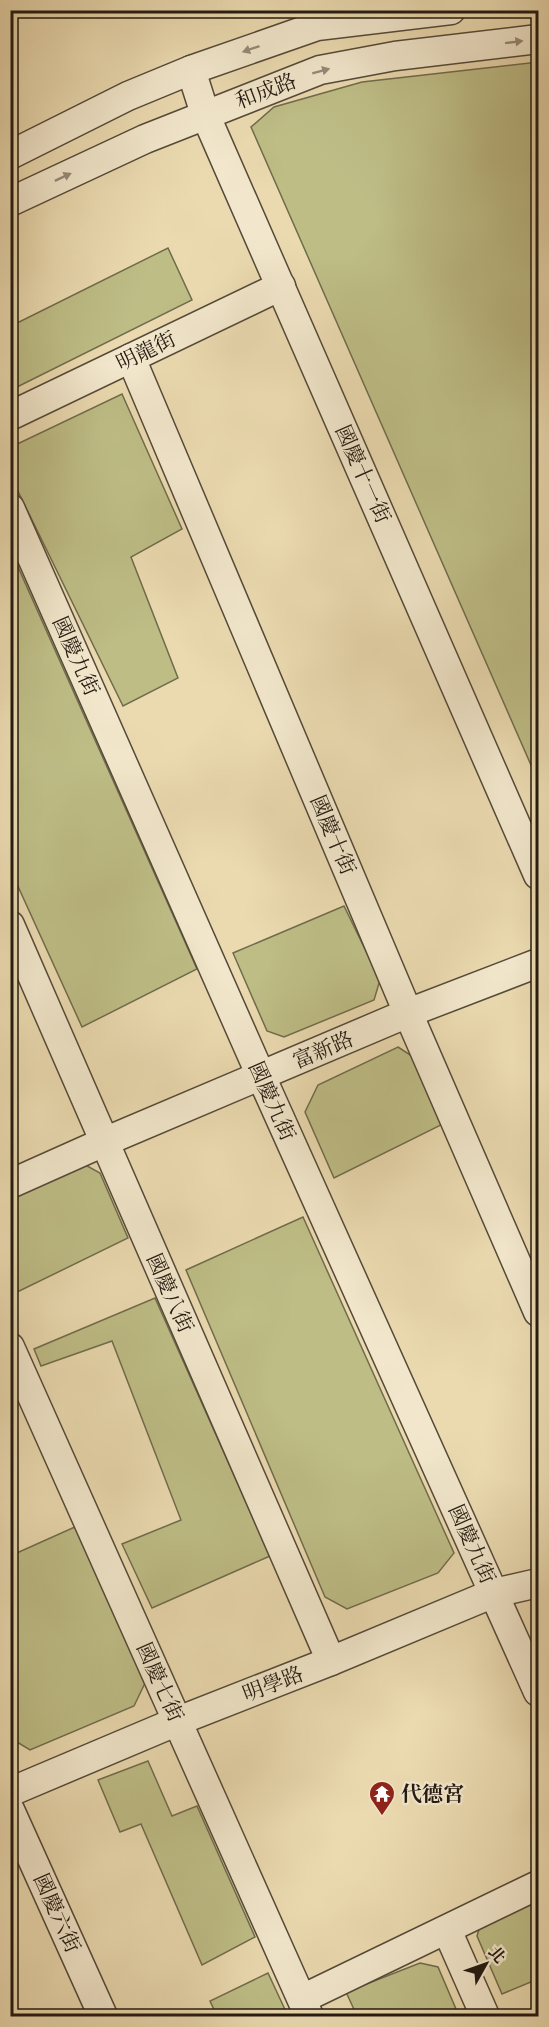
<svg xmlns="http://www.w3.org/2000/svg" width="549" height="2027" font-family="'Sorts Mill Goudy','Noto Serif TC',serif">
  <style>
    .green { fill: #bebd86; stroke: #706c4c; stroke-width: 1.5 }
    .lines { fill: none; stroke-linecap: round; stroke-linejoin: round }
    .street-casing { stroke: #554a39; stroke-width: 31 }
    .street { stroke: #f2e7cc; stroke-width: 28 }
    .oneway { fill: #958b78 }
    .labels { text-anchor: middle; stroke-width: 4.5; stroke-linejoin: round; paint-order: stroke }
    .street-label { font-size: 21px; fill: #231a11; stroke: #f2e7cc }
    .poi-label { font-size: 21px; font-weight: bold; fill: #231a11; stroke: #f2e7cc; text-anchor: start }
  </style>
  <rect width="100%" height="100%" fill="#ebdab0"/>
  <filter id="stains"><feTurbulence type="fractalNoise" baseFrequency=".00333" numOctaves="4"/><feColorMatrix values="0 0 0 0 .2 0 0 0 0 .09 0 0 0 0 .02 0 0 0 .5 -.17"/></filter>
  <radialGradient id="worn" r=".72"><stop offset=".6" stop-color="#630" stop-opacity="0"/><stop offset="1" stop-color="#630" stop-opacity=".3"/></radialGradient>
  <!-- green -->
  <g class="green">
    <polygon points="538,62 538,781 251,127 274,107 362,82"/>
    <polygon points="168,248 192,300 11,390 11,326"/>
    <polygon points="122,394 182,529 131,557 178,678 123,706 10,475 11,447"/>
    <polygon points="10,549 197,969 82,1027 11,871"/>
    <polygon points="344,906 380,980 374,1000 284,1037 267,1031 233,953"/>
    <polygon points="398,1047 418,1060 447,1122 334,1178 305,1112 318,1085"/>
    <polygon points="80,1162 100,1173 128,1238 11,1295 11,1194"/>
    <polygon points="303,1217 454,1553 438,1573 347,1609 325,1597 186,1270"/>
    <polygon points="155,1298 270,1556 152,1608 122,1544 181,1520 112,1341 41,1366 34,1349"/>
    <polygon points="77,1526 145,1683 134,1706 30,1750 12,1739 11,1735 10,1556"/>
    <polygon points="148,1761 172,1816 197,1806 255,1937 202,1965 141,1824 120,1832 98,1780"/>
    <polygon points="538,1898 538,1979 502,1994 477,1936 482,1919"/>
    <polygon points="420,1963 438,1967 459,2016 357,2016 346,1992"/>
    <polygon points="268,1973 288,2016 217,2016 210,2001"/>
  </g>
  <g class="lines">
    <defs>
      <g id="street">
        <polyline points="191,70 205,114 538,875"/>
        <polyline points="10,155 128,96 191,70 317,26 451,10"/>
        <polyline points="10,202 145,139 320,70 395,56 538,39"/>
        <polyline points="131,358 408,1013 538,1312"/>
        <polyline points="10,416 281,286"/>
        <polyline points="10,508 261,1076 538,1692"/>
        <polyline points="10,925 331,1661"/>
        <polyline points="10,1184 104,1142 408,1013 538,963"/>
        <polyline points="10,1347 309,2016"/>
        <polyline points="10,1792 178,1721 331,1661 494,1593 538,1583"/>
        <polyline points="10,1810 103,2016"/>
        <polyline points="447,1930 485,2016"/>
        <polyline points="302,1999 538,1885"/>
      </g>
    </defs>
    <!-- street casing -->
    <use href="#street" class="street-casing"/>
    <!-- street -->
    <use href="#street" class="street"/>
  </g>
  <!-- one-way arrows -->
  <defs><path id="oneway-solid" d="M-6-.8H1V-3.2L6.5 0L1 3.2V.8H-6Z" transform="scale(1.5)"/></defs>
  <g class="oneway">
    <use href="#oneway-solid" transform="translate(514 42) rotate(-7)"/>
    <use href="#oneway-solid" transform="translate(251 49) rotate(161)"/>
    <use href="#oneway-solid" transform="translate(321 71) rotate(-15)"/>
    <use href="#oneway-solid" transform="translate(63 177) rotate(-25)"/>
  </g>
  <!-- icons -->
  <defs>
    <symbol id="temple-pin" viewBox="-11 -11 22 30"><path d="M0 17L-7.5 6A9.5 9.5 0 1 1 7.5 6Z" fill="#8f2418" stroke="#f2e7cc"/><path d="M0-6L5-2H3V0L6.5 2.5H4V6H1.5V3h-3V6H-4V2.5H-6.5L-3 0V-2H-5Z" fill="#fff"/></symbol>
  </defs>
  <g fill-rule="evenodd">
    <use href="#temple-pin" x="367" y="1779" width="30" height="40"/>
  </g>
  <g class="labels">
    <!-- street labels -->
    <g class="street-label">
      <text transform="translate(266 91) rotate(-21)" y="7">和成路</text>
      <text transform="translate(146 351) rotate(-26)" y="7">明龍街</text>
      <text transform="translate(363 474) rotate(66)" y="7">國慶十一街</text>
      <text transform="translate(76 656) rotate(66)" y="7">國慶九街</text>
      <text transform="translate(333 835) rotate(67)" y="7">國慶十街</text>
      <text transform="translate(323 1050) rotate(-23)" y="7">富新路</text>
      <text transform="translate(272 1101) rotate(66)" y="7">國慶九街</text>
      <text transform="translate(170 1293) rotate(66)" y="7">國慶八街</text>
      <text transform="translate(472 1544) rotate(66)" y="7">國慶九街</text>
      <text transform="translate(160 1682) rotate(66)" y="7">國慶七街</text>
      <text transform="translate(273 1684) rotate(-21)" y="7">明學路</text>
      <text transform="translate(57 1913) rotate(66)" y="7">國慶六街</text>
    </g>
    <!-- poi labels -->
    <g class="poi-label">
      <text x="401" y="1801">代德宮</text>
    </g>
  </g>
  <!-- margin -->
  <rect width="549" height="2027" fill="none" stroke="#ebdab0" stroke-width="36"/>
  <rect x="12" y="12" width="525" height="2003" fill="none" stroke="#231a11" stroke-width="3"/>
  <rect x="18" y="18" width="513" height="1991" fill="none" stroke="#231a11" stroke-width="1.5"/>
  <!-- north arrow -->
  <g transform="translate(486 1964) rotate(50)" stroke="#f2e7cc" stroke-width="4.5" paint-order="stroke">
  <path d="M0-4.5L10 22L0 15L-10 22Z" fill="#231a11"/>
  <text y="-9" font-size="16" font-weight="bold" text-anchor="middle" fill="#231a11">北</text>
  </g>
  <rect width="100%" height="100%" filter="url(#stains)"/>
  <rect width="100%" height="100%" fill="url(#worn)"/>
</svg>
